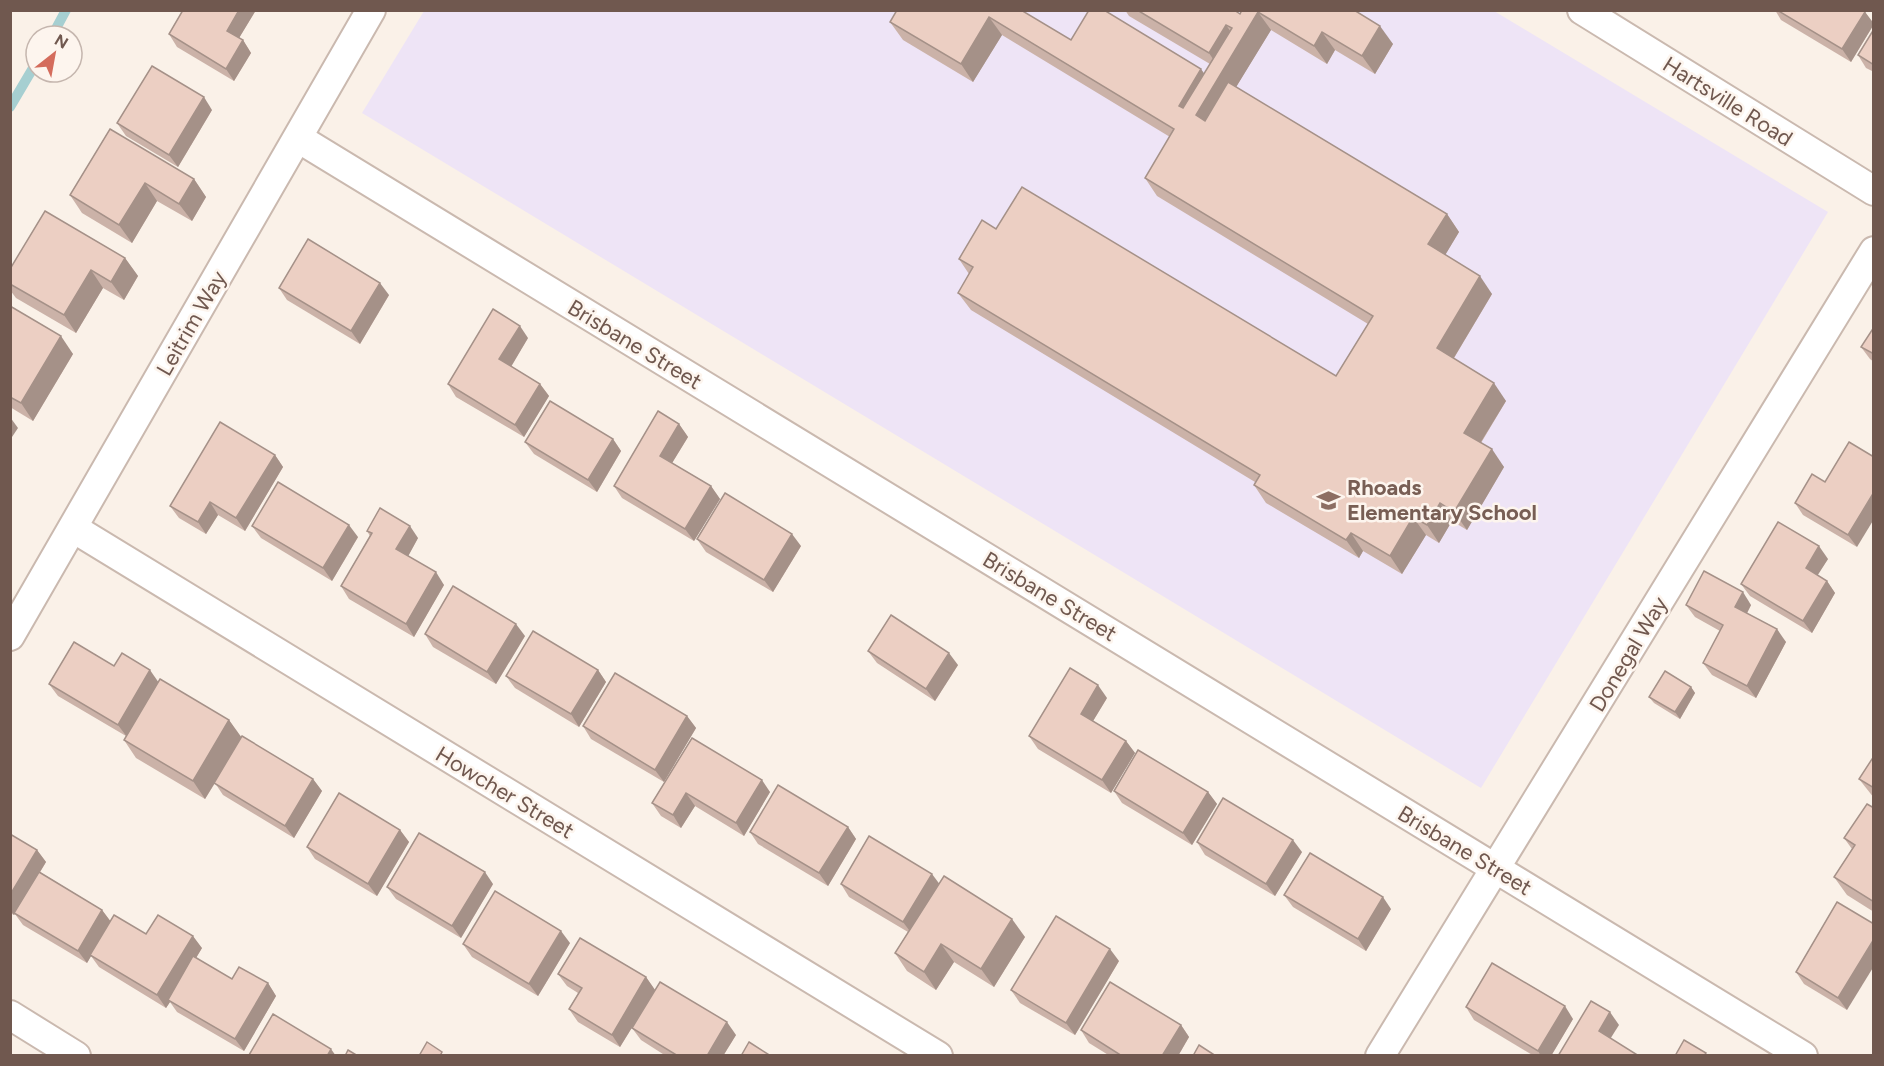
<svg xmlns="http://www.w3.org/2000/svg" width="1884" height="1066" font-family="Figtree,sans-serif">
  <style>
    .education { fill: #eee4f6 }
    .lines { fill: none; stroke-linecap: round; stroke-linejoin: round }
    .stream { stroke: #a6cfd1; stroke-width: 10 }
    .minor-casing { stroke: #cab9af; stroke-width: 32 }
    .minor { stroke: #fff; stroke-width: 28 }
    .wall { fill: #cbb2a8 }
    .shaded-wall { fill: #a59188 }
    .building { fill: #eccfc3; stroke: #a59188; stroke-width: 1.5 }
    .labels { text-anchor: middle; stroke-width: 5; stroke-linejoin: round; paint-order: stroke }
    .street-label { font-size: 22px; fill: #70584f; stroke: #fdf5ee }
    .education-label { font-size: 22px; font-weight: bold; fill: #785e54; stroke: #fdf5ee; text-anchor: start }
  </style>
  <rect width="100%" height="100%" fill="#faf1e8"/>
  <!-- education -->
  <polygon class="education" points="424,11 1494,11 1828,212 1481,788 362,113"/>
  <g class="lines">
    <!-- stream -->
    <g class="stream">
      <polyline points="52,36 66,10"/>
      <polyline points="10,107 36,63"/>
    </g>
    <defs>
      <g id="minor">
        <polyline points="1582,10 1874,191"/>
        <polyline points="298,138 1803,1056"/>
        <polyline points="73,528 938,1056"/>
        <polyline points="10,636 371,10"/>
        <polyline points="10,1015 76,1056"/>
        <polyline points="1380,1056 1874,251"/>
      </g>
    </defs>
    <!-- minor casing -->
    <use href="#minor" class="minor-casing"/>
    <!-- minor -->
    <use href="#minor" class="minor"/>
  </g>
  <!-- wall -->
  <g class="wall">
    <polygon points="183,10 256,10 239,38 243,40 251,53 234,81 177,47 169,34"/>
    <polygon points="1021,10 1071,40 1204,74 1210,64 1129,16 1125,10 1234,10 1240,14 1242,10 1354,10 1393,44 1375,74 1335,50 1327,64 1271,30 1236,87 1447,214 1459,232 1445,255 1492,294 1454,358 1506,401 1481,443 1504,467 1467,530 1452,521 1439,543 1426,535 1402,574 1363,551 1359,558 1266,503 1254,485 1255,482 971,310 958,293 969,274 959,259 996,229 1336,376 1368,324 1157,196 1145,178 1170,137 1002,35 973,82 903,40 890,22"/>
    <polygon points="1775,10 1863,10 1865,12 1874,24 1851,62 1781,20"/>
    <polygon points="1874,29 1874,72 1866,68 1858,55"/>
    <polygon points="212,110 178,167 126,136 117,123"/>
    <polygon points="110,129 194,179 206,197 192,221 157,201 132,243 82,213 70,195"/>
    <polygon points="125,258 138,276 124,300 103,288 76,333 16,298 10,290 10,269"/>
    <polygon points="279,288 389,295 360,344 287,300"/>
    <polygon points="10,306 73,354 33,421 10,407"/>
    <polygon points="1874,327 1874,362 1870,359 1861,347"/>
    <polygon points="528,338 511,366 540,384 549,396 524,437 456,397 448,384"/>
    <polygon points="679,424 688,437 672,463 711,486 720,499 694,541 622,498 614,486"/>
    <polygon points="613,439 621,451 597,492 534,454 525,442"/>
    <polygon points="275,455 283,467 245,531 218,515 206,534 179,518 170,506"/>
    <polygon points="1825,482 1857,547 1803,515 1795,503"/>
    <polygon points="252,526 358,537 332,581 261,538"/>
    <polygon points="367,531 418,538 408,556 444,585 414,637 349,599 341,586 370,536"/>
    <polygon points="697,539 801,546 773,592 706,552"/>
    <polygon points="1828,559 1817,575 1827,581 1835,593 1812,633 1750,596 1741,584"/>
    <polygon points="1686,605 1751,605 1747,613 1786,642 1756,698 1712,675 1703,663 1720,631 1695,617"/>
    <polygon points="425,634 525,636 496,684 433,647"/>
    <polygon points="868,651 958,665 935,701 877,663"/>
    <polygon points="114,666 158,682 229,720 241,738 313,779 322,791 294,838 223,795 215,783 205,799 136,758 124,740 126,736 58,696 49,684"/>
    <polygon points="598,670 606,682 579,727 515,688 506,676"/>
    <polygon points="1691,687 1695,693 1680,719 1654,703 1649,697"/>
    <polygon points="1107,698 1093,721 1126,741 1135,753 1111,793 1038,749 1029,736"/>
    <polygon points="687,716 696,728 664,782 591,739 583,726"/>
    <polygon points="692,738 770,792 744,836 695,806 681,828 661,816 652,803"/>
    <polygon points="1874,756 1874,798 1859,779"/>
    <polygon points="1114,791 1208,792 1217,804 1192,845 1122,803"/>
    <polygon points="1874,808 1874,912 1847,895 1834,877 1852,849 1844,838"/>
    <polygon points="848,827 856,839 828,886 758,844 750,832"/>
    <polygon points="400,830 409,842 377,896 315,859 307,847"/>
    <polygon points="10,834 37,850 46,862 40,872 102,910 111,922 146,934 202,948 196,958 232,979 268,983 276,996 244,1051 177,1012 170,1002 166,1008 99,967 91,956 87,963 23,925 15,914 14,915 10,913"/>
    <polygon points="1197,842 1302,852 1275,896 1205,855"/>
    <polygon points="939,883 1025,937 994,987 954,962 936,990 907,971 895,953 908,932 849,897 841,884"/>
    <polygon points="493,884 461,938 396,899 387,887"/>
    <polygon points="1284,895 1391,909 1366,951 1293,907"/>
    <polygon points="1837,902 1847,1010 1804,984 1796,972"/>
    <polygon points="570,943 538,996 472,957 463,944"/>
    <polygon points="1119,961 1075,1035 1020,1003 1011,990"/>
    <polygon points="558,974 646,977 655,990 620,1047 578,1022 569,1009 578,993 567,986"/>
    <polygon points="1466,1007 1573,1019 1551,1056 1534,1056 1474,1020"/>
    <polygon points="1181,1025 1189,1037 1178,1056 1110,1056 1089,1043 1081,1030"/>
    <polygon points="632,1028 736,1035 723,1056 666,1056 641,1040"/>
  </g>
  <!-- shaded-wall -->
  <g class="shaded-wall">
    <polygon points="239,10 256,10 236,43 227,31"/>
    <polygon points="1258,12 1271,30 1208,133 1179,106 1201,69 1213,86"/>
    <polygon points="1865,12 1874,24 1851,62 1842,49"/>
    <polygon points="989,17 1002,35 973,82 961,64"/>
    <polygon points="1226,25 1238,42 1221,71 1209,53"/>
    <polygon points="1380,26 1393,44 1375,74 1362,56"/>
    <polygon points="1322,32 1335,50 1327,64 1314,46"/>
    <polygon points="243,40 251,53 234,81 226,69"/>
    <polygon points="204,97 212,110 178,167 169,155"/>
    <polygon points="194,179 206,197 192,221 179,204"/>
    <polygon points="145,183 157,201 132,243 119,225"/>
    <polygon points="1447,214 1459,232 1441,262 1428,244"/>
    <polygon points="125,258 138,276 124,300 111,282"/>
    <polygon points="91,270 103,288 76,333 64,315"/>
    <polygon points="1480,276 1492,294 1449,366 1437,348"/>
    <polygon points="380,283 389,295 360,344 351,331"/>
    <polygon points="520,326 528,338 508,372 499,359"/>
    <polygon points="61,336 73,354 33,421 21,403"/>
    <polygon points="1494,383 1506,401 1476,450 1464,433"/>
    <polygon points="540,384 549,396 524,437 515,425"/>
    <polygon points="10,417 18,428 10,440"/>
    <polygon points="679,424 688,437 669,468 660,456"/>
    <polygon points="613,439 621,451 597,492 588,480"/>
    <polygon points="1492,449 1504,467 1467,530 1454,512"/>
    <polygon points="275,455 283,467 245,531 236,518"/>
    <polygon points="711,486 720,499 694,541 685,529"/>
    <polygon points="1874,492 1874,519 1857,547 1848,535"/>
    <polygon points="210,502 218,515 206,534 198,522"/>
    <polygon points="1440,503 1452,521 1439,543 1427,525"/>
    <polygon points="1413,517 1426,535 1402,574 1390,556"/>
    <polygon points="349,525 358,537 332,581 323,568"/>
    <polygon points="410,526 418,538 405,562 396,549"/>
    <polygon points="1351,533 1363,551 1359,558 1346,540"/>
    <polygon points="792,534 801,546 773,592 764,580"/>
    <polygon points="1819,546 1828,559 1814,581 1806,568"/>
    <polygon points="436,572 444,585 414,637 406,624"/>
    <polygon points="1827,581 1835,593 1812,633 1803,621"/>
    <polygon points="1743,592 1751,605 1744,619 1735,607"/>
    <polygon points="516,624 525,636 496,684 487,672"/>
    <polygon points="1777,629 1786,642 1756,698 1747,686"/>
    <polygon points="949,653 958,665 935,701 926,689"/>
    <polygon points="150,670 159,683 127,737 118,725"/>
    <polygon points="598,670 606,682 579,727 571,714"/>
    <polygon points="1098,685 1107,698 1090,726 1081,714"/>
    <polygon points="1691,687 1695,693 1680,719 1675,712"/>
    <polygon points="687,716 696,728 664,782 655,770"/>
    <polygon points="229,720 242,738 205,799 193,781"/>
    <polygon points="1126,741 1135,753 1111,793 1102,780"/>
    <polygon points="313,779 322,791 294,838 285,826"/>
    <polygon points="762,780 770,792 744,836 736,823"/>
    <polygon points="1208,792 1217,804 1192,845 1183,833"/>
    <polygon points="686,793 695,806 681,828 673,815"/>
    <polygon points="848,827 856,839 828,886 819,873"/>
    <polygon points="400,830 409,842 377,896 368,884"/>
    <polygon points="1293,840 1302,852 1275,896 1266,884"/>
    <polygon points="37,850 46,862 14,915 10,910 10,895"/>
    <polygon points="485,872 493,884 461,938 452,926"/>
    <polygon points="932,874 941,886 912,934 903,922"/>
    <polygon points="1383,897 1391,909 1366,951 1358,939"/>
    <polygon points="102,910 111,922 87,963 78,951"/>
    <polygon points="1012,919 1025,937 994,987 981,969"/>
    <polygon points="561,931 570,943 538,996 529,984"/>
    <polygon points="193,936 202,948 170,1001 168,1000 170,1002 166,1008 157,995"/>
    <polygon points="1874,939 1874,966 1847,1010 1838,998"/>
    <polygon points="941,944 954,962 936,990 924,972"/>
    <polygon points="1110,949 1119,961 1075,1035 1066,1023"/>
    <polygon points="646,977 655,990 620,1047 612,1035"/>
    <polygon points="268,983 276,996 244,1051 235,1039"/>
    <polygon points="1565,1006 1573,1019 1551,1056 1541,1056 1538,1051"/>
    <polygon points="1610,1012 1619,1025 1607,1044 1599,1031"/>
    <polygon points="727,1022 736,1035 723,1056 707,1056"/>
    <polygon points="1181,1025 1189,1037 1178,1056 1162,1056"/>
    <polygon points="331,1049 336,1056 327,1056"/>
  </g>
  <!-- building -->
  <g class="building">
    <polygon points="183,10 239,10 227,31 243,40 226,69 169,34"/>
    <polygon points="897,10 1021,10 1071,40 1089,10 1104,10 1201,69 1179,106 1183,108 1232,28 1226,25 1209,53 1137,10 1234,10 1240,14 1242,10 1354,10 1380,26 1362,56 1322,32 1314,46 1258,12 1196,115 1205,121 1228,82 1447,214 1428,244 1480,276 1437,348 1494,383 1464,433 1492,449 1454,512 1440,503 1427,525 1413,517 1390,556 1351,533 1346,540 1254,485 1260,475 958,293 973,267 959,259 982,220 996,229 1022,187 1336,376 1373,316 1145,178 1174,129 989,17 961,64 890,22"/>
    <polygon points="1777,10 1863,10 1865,12 1842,49"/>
    <polygon points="1874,29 1874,65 1858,55"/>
    <polygon points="152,66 204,97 169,155 117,123"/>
    <polygon points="110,129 194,179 179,204 145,183 119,225 70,195"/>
    <polygon points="45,211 125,258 111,282 91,270 64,315 10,284 10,269"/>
    <polygon points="308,239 380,283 351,331 279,288"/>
    <polygon points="10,306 61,336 21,403 10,397"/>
    <polygon points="493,309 520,326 499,359 540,384 515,425 448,384"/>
    <polygon points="1874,327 1874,354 1861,347"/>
    <polygon points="550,401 613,439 588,480 525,442"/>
    <polygon points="658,411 679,424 660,456 711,486 685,529 614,486"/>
    <polygon points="220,422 275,455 236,518 210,502 198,522 170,506"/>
    <polygon points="1849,442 1874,457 1874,492 1848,535 1795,503 1812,474 1825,482"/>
    <polygon points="278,482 349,525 323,568 252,526"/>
    <polygon points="725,493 792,534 764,580 697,539"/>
    <polygon points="380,508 410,526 396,549 436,572 406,624 341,586 372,533 367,531"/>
    <polygon points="1778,522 1819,546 1806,568 1827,581 1803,621 1741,584"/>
    <polygon points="1704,571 1743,592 1735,607 1777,629 1747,686 1703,663 1723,625 1686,605"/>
    <polygon points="453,586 516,624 487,672 425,634"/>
    <polygon points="891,615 949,653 926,689 868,651"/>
    <polygon points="533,631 598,670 571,714 506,676"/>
    <polygon points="74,642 114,666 122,653 150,670 118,725 49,684"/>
    <polygon points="1070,668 1098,685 1081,714 1126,741 1102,780 1029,736"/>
    <polygon points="1665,671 1691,687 1675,712 1649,697"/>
    <polygon points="615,673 687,716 655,770 583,726"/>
    <polygon points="160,679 229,720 193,781 124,740"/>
    <polygon points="242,736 313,779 285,826 214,783"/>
    <polygon points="692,738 762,780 736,823 686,793 673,815 652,803"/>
    <polygon points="1138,750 1208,792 1183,833 1114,791"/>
    <polygon points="1874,756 1874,788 1859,779"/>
    <polygon points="778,785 848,827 819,873 750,832"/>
    <polygon points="339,793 400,830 368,884 307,847"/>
    <polygon points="1223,798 1293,840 1266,884 1197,842"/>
    <polygon points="1867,804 1874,808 1874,902 1834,877 1855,845 1844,838"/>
    <polygon points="419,833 485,872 452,926 387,887"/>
    <polygon points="10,834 37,850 10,895"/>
    <polygon points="869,836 932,874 903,922 841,884"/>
    <polygon points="1310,853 1383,897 1358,939 1284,895"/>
    <polygon points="39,872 102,910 78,951 14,913"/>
    <polygon points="944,876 1012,919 981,969 941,944 924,972 895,953"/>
    <polygon points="495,891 561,931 529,984 463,944"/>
    <polygon points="1837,902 1874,924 1874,939 1838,998 1796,972"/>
    <polygon points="114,915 146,934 158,915 193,936 157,995 90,955"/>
    <polygon points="1056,916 1110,949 1066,1023 1011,990"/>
    <polygon points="580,938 646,977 612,1035 569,1009 582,988 558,974"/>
    <polygon points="193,956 232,979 239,967 268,983 235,1039 168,1000"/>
    <polygon points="1492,963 1565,1006 1538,1051 1466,1007"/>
    <polygon points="660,982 727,1022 707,1056 678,1056 632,1028"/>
    <polygon points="1110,982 1181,1025 1162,1056 1122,1056 1081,1030"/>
    <polygon points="1591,1001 1610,1012 1599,1031 1639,1056 1558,1056"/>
    <polygon points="273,1014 331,1049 327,1056 249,1055"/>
    <polygon points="1684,1040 1706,1053 1704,1056 1675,1056"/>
    <polygon points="427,1042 442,1052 440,1056 419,1056"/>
    <polygon points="749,1042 771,1056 741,1056"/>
    <polygon points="1199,1045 1216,1056 1193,1056"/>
    <polygon points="348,1050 358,1056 345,1056"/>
  </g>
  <!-- icons -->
  <defs>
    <symbol id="school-bare" viewBox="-9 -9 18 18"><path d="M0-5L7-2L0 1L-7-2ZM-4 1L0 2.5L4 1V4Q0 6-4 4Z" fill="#8d6e63" stroke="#fdf5ee" stroke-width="2.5" paint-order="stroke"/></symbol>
  </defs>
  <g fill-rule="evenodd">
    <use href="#school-bare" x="1312" y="484" width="33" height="33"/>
  </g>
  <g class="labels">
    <!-- street labels -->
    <g class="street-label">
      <text transform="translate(1728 101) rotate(32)" y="8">Hartsville Road</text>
      <text transform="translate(191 323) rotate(-60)" y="8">Leitrim Way</text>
      <text transform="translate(635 344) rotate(31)" y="8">Brisbane Street</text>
      <text transform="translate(1050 596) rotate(31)" y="8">Brisbane Street</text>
      <text transform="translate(1628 654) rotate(-59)" y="8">Donegal Way</text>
      <text transform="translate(505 792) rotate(31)" y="8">Howcher Street</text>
      <text transform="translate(1465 850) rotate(31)" y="8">Brisbane Street</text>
    </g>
    <!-- education labels -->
    <g class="education-label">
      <text x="1347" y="495">Rhoads<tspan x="1347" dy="25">Elementary School</tspan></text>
    </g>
  </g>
  <!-- border -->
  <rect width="1884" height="1066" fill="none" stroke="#70584f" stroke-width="24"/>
  <!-- north arrow -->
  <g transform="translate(54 54) rotate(31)"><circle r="28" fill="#fdf5ee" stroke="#c5b6ae" stroke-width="1.5"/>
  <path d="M0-4.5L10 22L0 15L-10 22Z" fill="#d46c5c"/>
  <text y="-9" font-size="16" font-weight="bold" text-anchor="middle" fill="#70584f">N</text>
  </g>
</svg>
